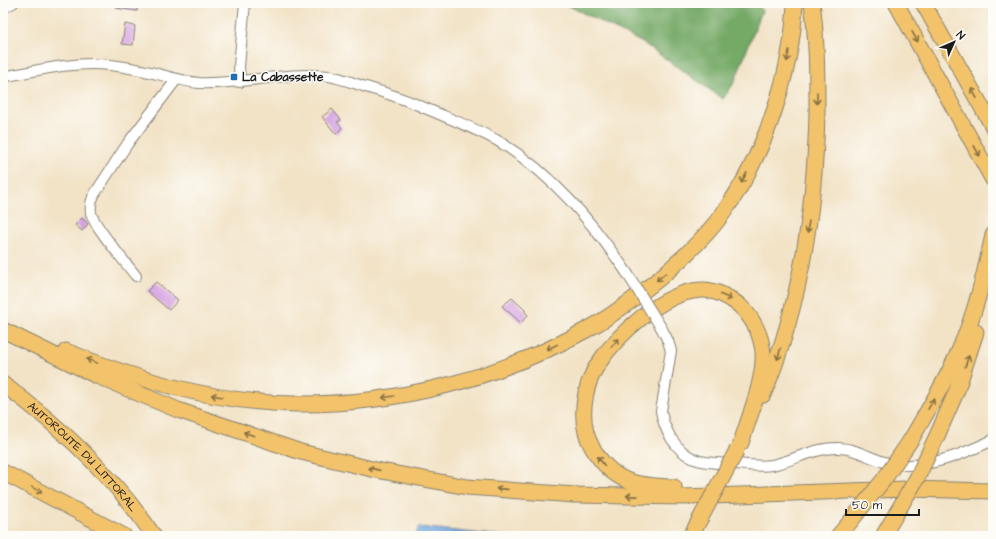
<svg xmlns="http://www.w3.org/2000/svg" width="996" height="539" font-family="'Architects Daughter',sans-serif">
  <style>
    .forest { fill: #74a966; stroke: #486241 }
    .water { fill: #72a7df; stroke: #47627e }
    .building { fill: #d6a4e3 }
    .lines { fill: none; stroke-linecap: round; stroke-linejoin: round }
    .minor-casing { stroke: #878072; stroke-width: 12 }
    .highway-casing { stroke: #878072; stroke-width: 17 }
    .minor { stroke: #fff; stroke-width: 10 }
    .highway { stroke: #f2c36a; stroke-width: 15 }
    .minor-bridge-casing { stroke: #878072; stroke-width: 12; stroke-linecap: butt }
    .highway-bridge-casing { stroke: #878072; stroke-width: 17; stroke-linecap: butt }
    .minor-bridge { stroke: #fff; stroke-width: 10 }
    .highway-bridge { stroke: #f2c36a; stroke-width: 15 }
    .oneway { stroke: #877043 }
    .poi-dot { fill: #1f6fb2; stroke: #fdfcf7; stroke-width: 1.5 }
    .labels { text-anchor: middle; stroke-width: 3; stroke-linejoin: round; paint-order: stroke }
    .poi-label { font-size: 12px; font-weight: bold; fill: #1c1c1c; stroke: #fdfcf7; text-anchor: start }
    .street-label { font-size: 12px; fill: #1c1c1c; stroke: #fdfcf7 }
  </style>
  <rect width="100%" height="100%" fill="#fdfcf7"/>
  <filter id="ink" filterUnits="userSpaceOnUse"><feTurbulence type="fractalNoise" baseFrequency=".025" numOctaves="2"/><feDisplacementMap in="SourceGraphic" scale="8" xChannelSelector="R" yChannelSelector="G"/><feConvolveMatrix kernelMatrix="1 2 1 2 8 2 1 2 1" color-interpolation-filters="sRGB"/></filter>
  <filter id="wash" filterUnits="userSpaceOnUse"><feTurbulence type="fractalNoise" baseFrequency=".012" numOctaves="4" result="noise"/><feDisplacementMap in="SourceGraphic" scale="16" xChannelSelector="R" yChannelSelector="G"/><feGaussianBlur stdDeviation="0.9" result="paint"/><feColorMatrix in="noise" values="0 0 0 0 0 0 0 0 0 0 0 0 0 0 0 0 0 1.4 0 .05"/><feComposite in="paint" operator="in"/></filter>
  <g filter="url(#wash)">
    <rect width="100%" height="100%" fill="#f2e3c7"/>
    <!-- forest -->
    <polygon class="forest" points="563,3 757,3 762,11 734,83 723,99 643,43"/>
    <!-- water -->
    <polygon class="water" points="419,527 502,536 415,536"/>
    <g id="blocks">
      <!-- building -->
      <g class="building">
        <polygon points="116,3 138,3 137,11 116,8"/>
        <polygon points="125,24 135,26 133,45 122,44"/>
        <polygon points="332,109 341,120 337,122 342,128 336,134 322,117"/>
        <polygon points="82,218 88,224 82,231 75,225"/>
        <polygon points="156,282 178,300 169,310 147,291"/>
        <polygon points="512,298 525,310 525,312 528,315 521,323 502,306"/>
      </g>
    </g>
  </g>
  <g filter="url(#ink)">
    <use href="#blocks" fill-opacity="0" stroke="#878072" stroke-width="1"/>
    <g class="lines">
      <defs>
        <g id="minor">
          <polyline points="3,8 13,3"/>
          <path d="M3,77C39,70 74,61 110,65C121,66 131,68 141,70C161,74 179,81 199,83C243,85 285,71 329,76C341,78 353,83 366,87C383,92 401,98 418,105C445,117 473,127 498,141C552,173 592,222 627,273"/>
          <polyline points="240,82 239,66 245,3"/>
          <path d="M136,276C126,263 94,226 91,213C90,206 91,201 94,195L128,143L176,80"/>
          <path d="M662,329L668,341L671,351L661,411C664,430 675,450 694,459C706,464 722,463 736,464C747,465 760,467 772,465C793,461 814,448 836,448C854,447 871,459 888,463C924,471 961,455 993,440"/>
        </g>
        <g id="highway">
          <polyline points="896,3 993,180"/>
          <polyline points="923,3 993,127"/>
          <polyline points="3,330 97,376 178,410 301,452 376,470 467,487 575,495 683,497 907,489 993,491"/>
          <path d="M66,351C139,381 217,403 296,404C397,405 500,378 588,329C614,315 638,296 661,277C683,258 704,239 721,216C764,158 792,74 795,3"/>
          <path id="s1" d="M3,384C60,426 114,477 154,536"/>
          <path d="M763,395C801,306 815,208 817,112C817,75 817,39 812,3"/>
          <polyline points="937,436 957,390 976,332"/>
          <path d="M912,438C929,408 948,378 961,346C976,311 985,272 993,235"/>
          <polyline points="3,472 124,536"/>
          <path d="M674,487C635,486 613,483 592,447C578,423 583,387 598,364C618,334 663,292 701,290C714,289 729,297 739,305C753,318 761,334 763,352C765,379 749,417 741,443"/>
          <polyline points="838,536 850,522"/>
          <polyline points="883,536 896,514"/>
        </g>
      </defs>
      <!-- minor casing -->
      <use href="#minor" class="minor-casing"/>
      <!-- highway casing -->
      <use href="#highway" class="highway-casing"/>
      <!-- minor -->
      <use href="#minor" class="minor"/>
      <!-- highway -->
      <use href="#highway" class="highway"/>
      <defs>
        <polyline id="minor-bridge" points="627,273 662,329"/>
        <g id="highway-bridge">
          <polyline points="896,514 917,478 937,436"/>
          <polyline points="850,522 885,478 912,438"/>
          <polyline points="692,534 737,450"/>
        </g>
      </defs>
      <!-- minor-bridge casing -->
      <use href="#minor-bridge" class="minor-bridge-casing"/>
      <!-- highway-bridge casing -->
      <use href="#highway-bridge" class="highway-bridge-casing"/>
      <!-- minor-bridge -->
      <use href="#minor-bridge" class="minor-bridge"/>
      <!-- highway-bridge -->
      <use href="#highway-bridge" class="highway-bridge"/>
    </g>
    <!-- one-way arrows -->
    <defs><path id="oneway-shaft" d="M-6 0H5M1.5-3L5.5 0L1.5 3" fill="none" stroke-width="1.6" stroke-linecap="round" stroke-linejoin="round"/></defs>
    <g class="oneway">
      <use href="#oneway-shaft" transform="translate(915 37) rotate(61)"/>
      <use href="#oneway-shaft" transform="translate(788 56) rotate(100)"/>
      <use href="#oneway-shaft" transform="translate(974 93) rotate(-119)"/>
      <use href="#oneway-shaft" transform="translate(817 98) rotate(91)"/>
      <use href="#oneway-shaft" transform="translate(977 151) rotate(61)"/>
      <use href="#oneway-shaft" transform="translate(744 178) rotate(118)"/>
      <use href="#oneway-shaft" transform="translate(808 227) rotate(99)"/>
      <use href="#oneway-shaft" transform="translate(661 277) rotate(140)"/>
      <use href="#oneway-shaft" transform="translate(726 297) rotate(24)"/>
      <use href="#oneway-shaft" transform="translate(615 343) rotate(-46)"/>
      <use href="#oneway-shaft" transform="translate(552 347) rotate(154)"/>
      <use href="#oneway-shaft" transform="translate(779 354) rotate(107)"/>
      <use href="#oneway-shaft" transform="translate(92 361) rotate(-159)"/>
      <use href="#oneway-shaft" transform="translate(967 361) rotate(-71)"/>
      <use href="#oneway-shaft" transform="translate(217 396) rotate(-170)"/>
      <use href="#oneway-shaft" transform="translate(388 397) rotate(171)"/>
      <use href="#oneway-shaft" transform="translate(931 404) rotate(-61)"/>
      <use href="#oneway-shaft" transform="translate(249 434) rotate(-161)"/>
      <use href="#oneway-shaft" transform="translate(601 461) rotate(-127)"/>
      <use href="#oneway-shaft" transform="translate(374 469) rotate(-167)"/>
      <use href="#oneway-shaft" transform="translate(502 489) rotate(-176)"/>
      <use href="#oneway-shaft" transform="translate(37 490) rotate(29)"/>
      <use href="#oneway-shaft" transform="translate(632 496) rotate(-179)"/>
    </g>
  </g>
  <!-- markers -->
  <rect class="poi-dot" x="230" y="73" width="8" height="8" rx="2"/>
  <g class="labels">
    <!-- poi labels -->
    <g class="poi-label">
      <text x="242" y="81">La Cabassette</text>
    </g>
    <!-- street labels -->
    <g class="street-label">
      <text dy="4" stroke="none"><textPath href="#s1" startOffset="108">AUTOROUTE DU LITTORAL</textPath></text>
    </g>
  </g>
  <!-- margin -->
  <rect width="996" height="539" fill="none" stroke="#fdfcf7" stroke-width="16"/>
  <!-- north arrow -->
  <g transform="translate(954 42) rotate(45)" stroke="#fdfcf7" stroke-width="3" paint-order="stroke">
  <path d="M0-3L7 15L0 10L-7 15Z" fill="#1c1c1c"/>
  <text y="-6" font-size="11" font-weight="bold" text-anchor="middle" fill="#1c1c1c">N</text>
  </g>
  <!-- scale -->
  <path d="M846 509v6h73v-6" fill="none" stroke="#1c1c1c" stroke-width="2"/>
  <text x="852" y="509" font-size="12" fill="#1c1c1c" stroke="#fdfcf7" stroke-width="3" paint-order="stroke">50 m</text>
</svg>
